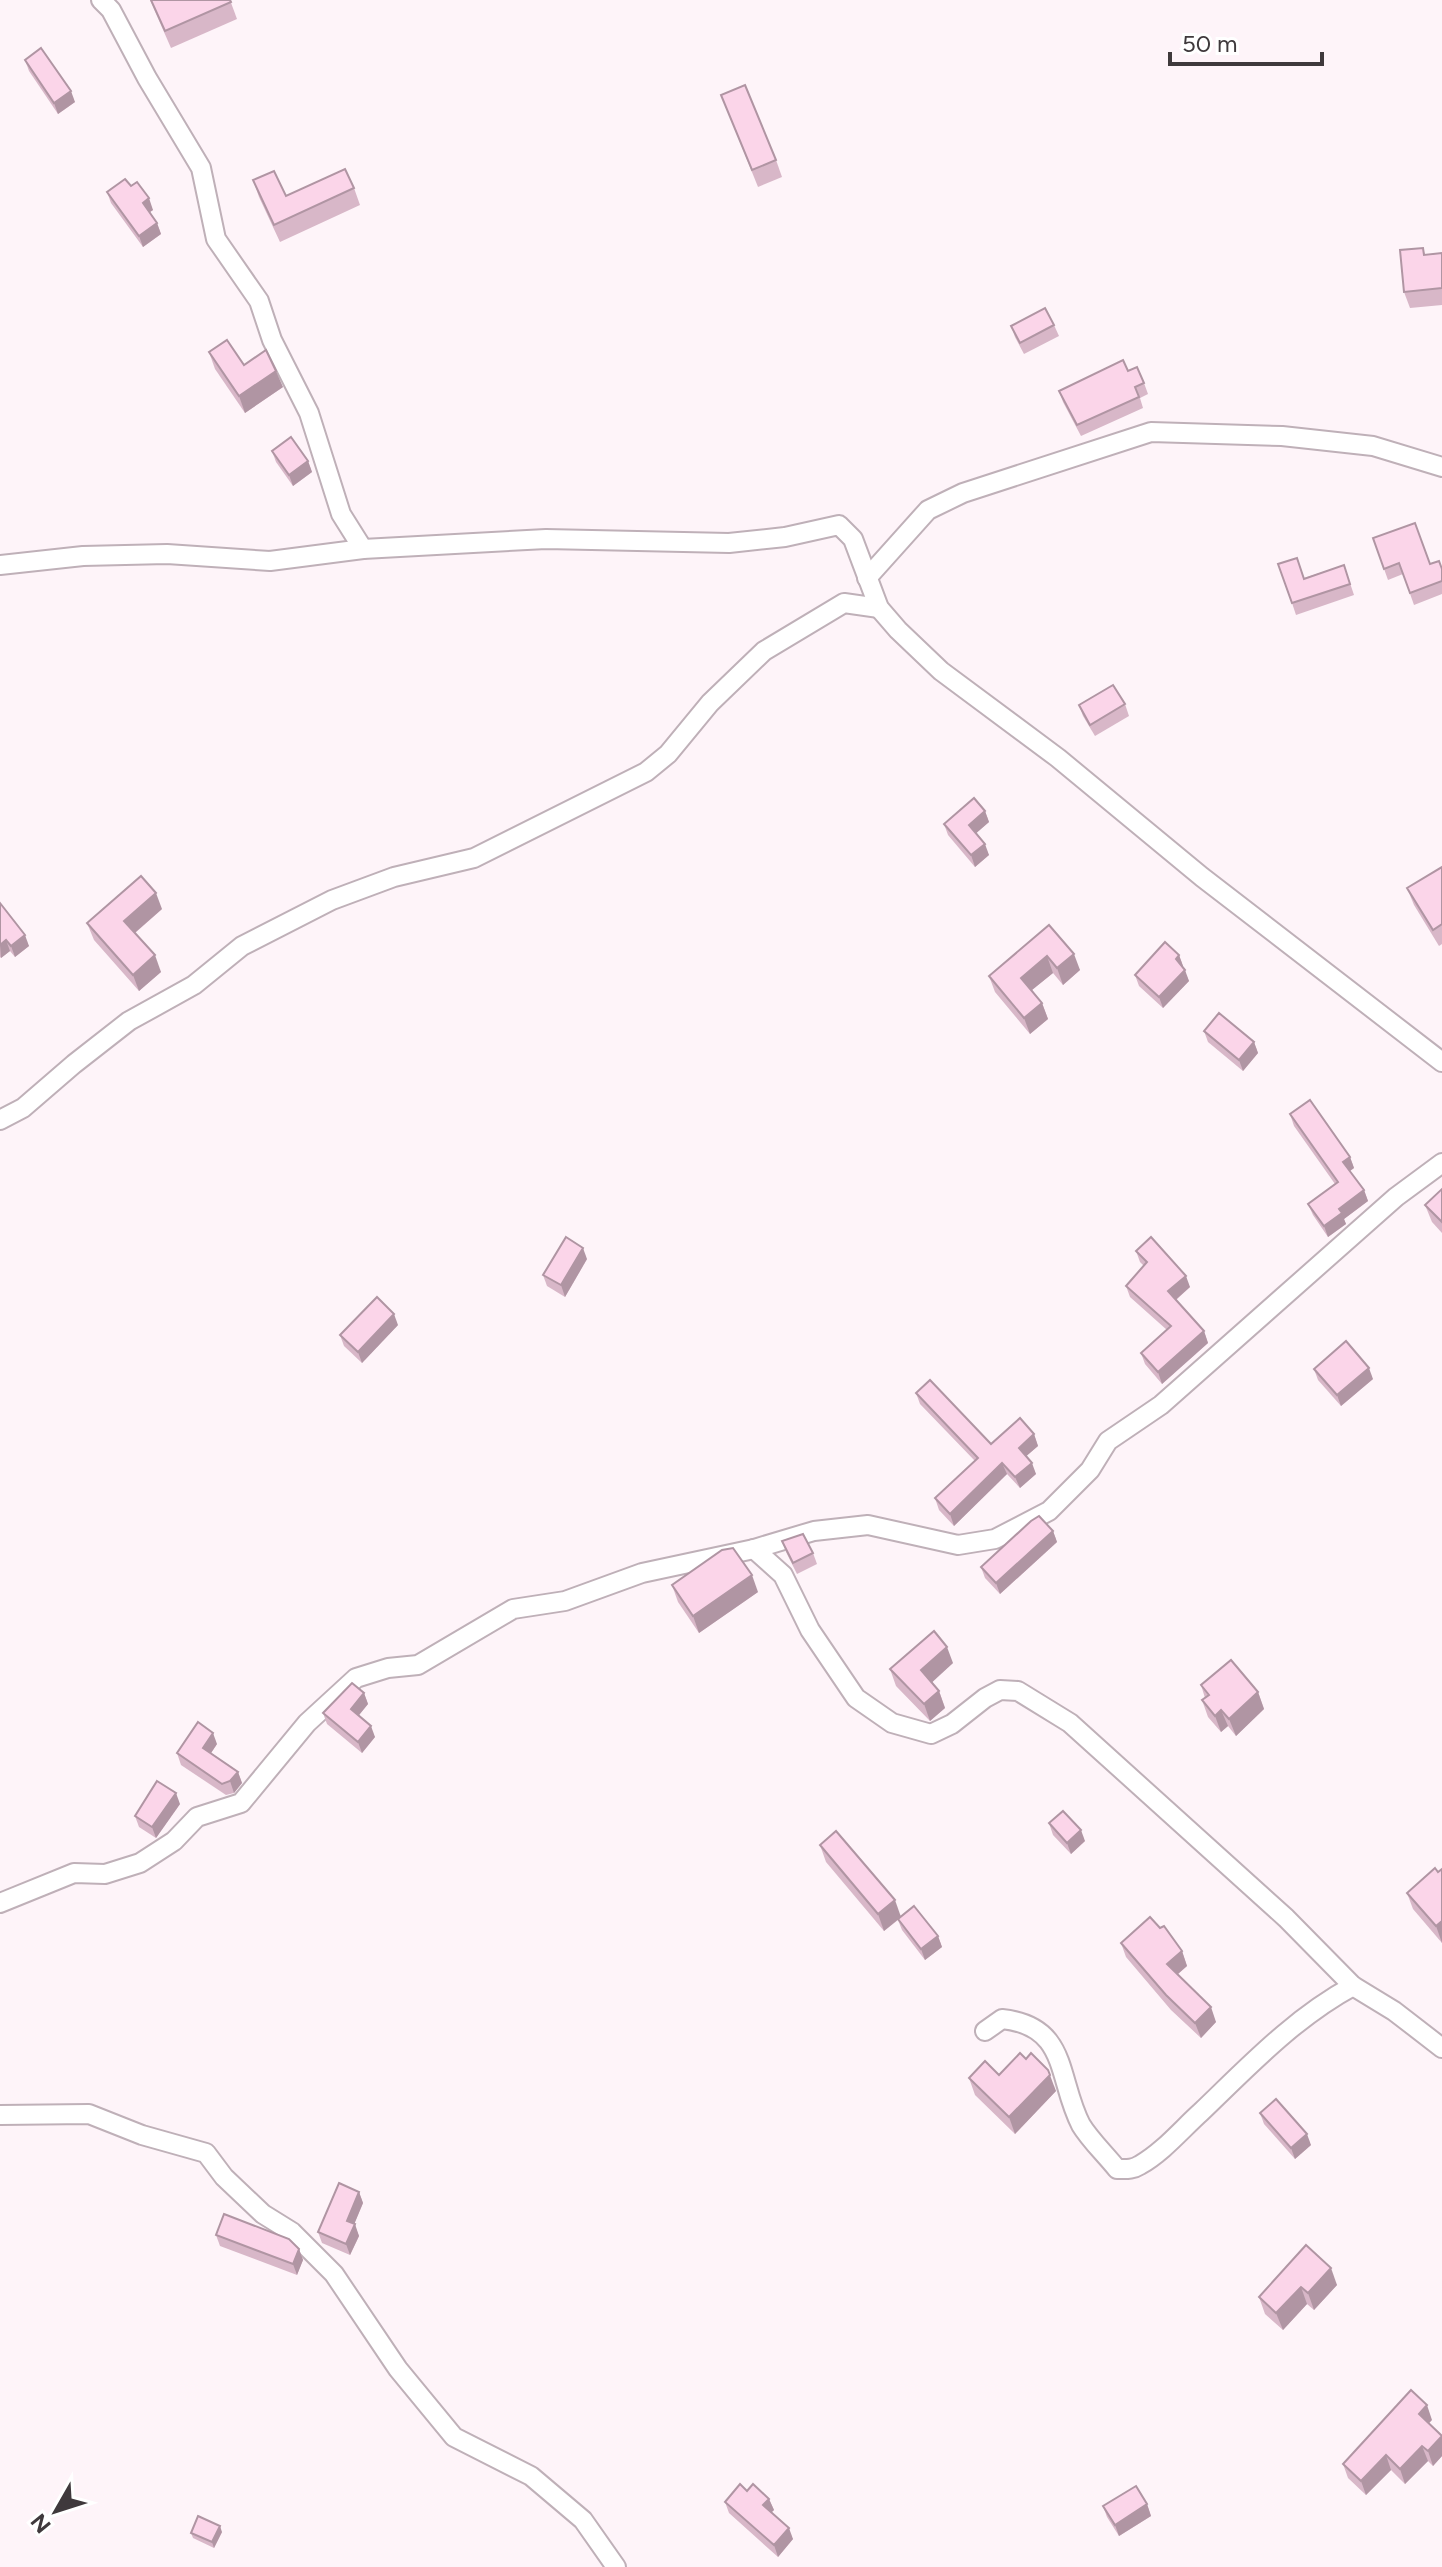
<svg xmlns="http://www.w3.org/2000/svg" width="1442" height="2567" font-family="Figtree,sans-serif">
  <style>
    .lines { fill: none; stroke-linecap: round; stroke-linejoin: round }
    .minor-casing { stroke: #bfb0b8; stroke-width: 22 }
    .minor { stroke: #fff; stroke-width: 18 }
    .wall { fill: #d8b7c8 }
    .shaded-wall { fill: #b095a3 }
    .building { fill: #fbd5e9; stroke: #b095a3; stroke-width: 2 }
  </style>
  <rect width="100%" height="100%" fill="#fef4f9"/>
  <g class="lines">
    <defs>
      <g id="minor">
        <polyline points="101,0 111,10 147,78 201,168 216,239 259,301 272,340 309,413 341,514 363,549"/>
        <polyline points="0,565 83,556 167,554 270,561 363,549 546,539 729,543 785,537 839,525 853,539 879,608 898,630 941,671 1058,758 1202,877 1442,1062"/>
        <polyline points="867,578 928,510 963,493 1151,432 1282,436 1373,446 1442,467"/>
        <polyline points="0,1120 23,1108 74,1064 129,1021 194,985 242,946 332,900 394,877 474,858 646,772 668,754 710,703 764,651 844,603 879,608"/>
        <polyline points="754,1549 783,1575 810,1630 856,1698 892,1723 931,1734 952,1724 985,1698 1000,1690 1018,1691 1070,1723 1286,1918 1353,1986 1394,2011 1442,2048"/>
        <polyline points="0,1903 74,1873 105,1874 140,1863 174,1841 197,1817 241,1803 307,1723 356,1678 388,1668 418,1665 513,1609 565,1601 642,1573 754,1549 814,1531 868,1525 958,1545 995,1539 1049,1511 1090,1470 1108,1441 1161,1405 1396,1197 1442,1163"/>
        <path d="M985,2031L1002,2019C1069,2026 1057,2079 1081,2125C1090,2140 1106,2155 1117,2169C1126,2169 1132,2170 1140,2165C1163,2152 1182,2129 1201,2112C1249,2066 1294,2018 1353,1986"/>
        <polyline points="0,2115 89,2114 142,2135 206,2153 224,2177 263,2214 292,2232 334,2274 398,2369 454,2437 531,2476 583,2520 616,2567"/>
      </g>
    </defs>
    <!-- minor casing -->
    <use href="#minor" class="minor-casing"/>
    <!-- minor -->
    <use href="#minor" class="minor"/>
  </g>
  <!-- wall -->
  <g class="wall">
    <polygon points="150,0 230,0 237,19 171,48"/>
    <polygon points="25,60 75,102 58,114 29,71"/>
    <polygon points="721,95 776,160 782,177 758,187"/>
    <polygon points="253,180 286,196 354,188 360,205 280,242 259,197"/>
    <polygon points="131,186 153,210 150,212 157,223 161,234 143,247 111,203 107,192"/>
    <polygon points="1423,248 1425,255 1442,253 1442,305 1410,308 1404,292"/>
    <polygon points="1054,325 1059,336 1024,354 1015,337 1011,326"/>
    <polygon points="209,352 244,365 283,387 245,413 215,369"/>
    <polygon points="1128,371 1144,383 1148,394 1140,398 1143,408 1081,436 1063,402 1059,391"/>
    <polygon points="272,451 308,461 312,472 293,486 276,462"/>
    <polygon points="1373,538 1442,569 1442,594 1414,605 1403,574 1388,580"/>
    <polygon points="1344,565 1354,595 1296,615 1292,603 1304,578"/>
    <polygon points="1125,704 1129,716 1095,736 1083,716 1079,705"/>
    <polygon points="985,811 989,822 976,833 989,855 975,867 948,835 944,824"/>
    <polygon points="1442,867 1442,944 1439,946 1414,905 1407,888"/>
    <polygon points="0,903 29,946 15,957 10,951 1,958 0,957"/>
    <polygon points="162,909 135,933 161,972 139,991 94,940 87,923"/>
    <polygon points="1049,925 1080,970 1063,985 1053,973 1032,990 1042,1003 1048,1019 1030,1034 995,992 989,976"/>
    <polygon points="1179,955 1183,966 1182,967 1189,981 1163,1008 1139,986 1135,975"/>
    <polygon points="1204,1031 1254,1042 1258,1053 1243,1071 1208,1042"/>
    <polygon points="1290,1114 1350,1157 1354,1168 1350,1171 1364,1190 1368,1201 1344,1219 1346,1224 1328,1237 1313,1215 1308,1204 1335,1184 1294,1126"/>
    <polygon points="1442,1189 1442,1233 1432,1222 1425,1205"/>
    <polygon points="1136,1251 1190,1287 1176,1300 1204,1331 1208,1343 1162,1384 1145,1364 1141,1353 1167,1330 1130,1297 1126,1286 1144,1266 1140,1262"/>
    <polygon points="587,1259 565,1297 547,1286 543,1275"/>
    <polygon points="398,1325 362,1363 344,1346 340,1335"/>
    <polygon points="1314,1369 1373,1379 1341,1406 1318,1380"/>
    <polygon points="916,1393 991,1444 1034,1434 1038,1446 1026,1456 1036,1474 1020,1488 1007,1474 954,1526 939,1510 935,1498 975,1461 920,1404"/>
    <polygon points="1053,1531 1057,1542 1000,1594 985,1578 981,1567"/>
    <polygon points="782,1541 813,1553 817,1564 797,1574 786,1552"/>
    <polygon points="672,1585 758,1592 699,1633 678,1602"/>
    <polygon points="953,1663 931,1682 939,1691 945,1708 930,1721 896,1686 890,1669"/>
    <polygon points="1201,1685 1258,1692 1264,1709 1236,1736 1228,1726 1221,1732 1208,1717 1202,1700 1205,1698"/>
    <polygon points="364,1693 368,1704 359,1715 375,1737 362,1753 327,1724 323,1713"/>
    <polygon points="217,1744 211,1753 238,1772 242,1783 234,1793 226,1795 181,1765 177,1753"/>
    <polygon points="180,1804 156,1838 139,1827 135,1816"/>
    <polygon points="1049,1823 1085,1841 1071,1854 1053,1835"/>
    <polygon points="820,1845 901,1916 938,1936 942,1947 925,1960 902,1930 898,1920 884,1931 826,1862"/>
    <polygon points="1438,1872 1442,1943 1413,1909 1407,1893"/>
    <polygon points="1121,1943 1182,1951 1187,1966 1177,1975 1216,2022 1201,2038 1171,2010 1126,1957"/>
    <polygon points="1026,2059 1056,2091 1015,2134 975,2095 969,2078 999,2075"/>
    <polygon points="1260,2113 1311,2145 1295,2159 1264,2124"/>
    <polygon points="359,2192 363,2203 354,2224 359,2236 350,2255 322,2243 318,2232"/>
    <polygon points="216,2235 299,2249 303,2260 297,2275 220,2246"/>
    <polygon points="1306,2245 1337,2285 1314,2310 1307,2304 1283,2330 1265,2314 1259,2297"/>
    <polygon points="1432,2420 1429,2423 1442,2436 1442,2456 1433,2466 1428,2461 1405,2484 1391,2470 1366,2495 1348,2478 1343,2464"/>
    <polygon points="747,2491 769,2499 774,2510 771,2512 793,2539 778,2557 729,2513 725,2502"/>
    <polygon points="1147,2504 1151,2516 1119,2536 1107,2517 1103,2506"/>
    <polygon points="222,2532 214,2548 193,2538 191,2533"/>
  </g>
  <!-- shaded-wall -->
  <g class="shaded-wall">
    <polygon points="71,91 75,102 58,114 54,103"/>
    <polygon points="149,198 153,210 147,214 143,203"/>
    <polygon points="157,223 161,234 143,247 139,236"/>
    <polygon points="276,371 283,387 245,413 239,396"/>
    <polygon points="308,461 312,472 293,486 289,475"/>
    <polygon points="985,811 989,822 973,836 969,825"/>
    <polygon points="985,844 989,855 975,867 971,855"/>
    <polygon points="156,893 162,909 130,937 124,921"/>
    <polygon points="25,935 29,946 15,957 11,946"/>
    <polygon points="6,940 10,951 1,958 0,945"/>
    <polygon points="1074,954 1080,970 1063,985 1057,968"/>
    <polygon points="155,955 161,972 139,991 133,975"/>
    <polygon points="1179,955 1183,966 1180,970 1176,959"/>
    <polygon points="1047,956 1053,973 1027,994 1021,978"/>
    <polygon points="1185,970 1189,981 1163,1008 1159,997"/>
    <polygon points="1042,1003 1048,1019 1030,1034 1024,1018"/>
    <polygon points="1254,1042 1258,1053 1243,1071 1239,1060"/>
    <polygon points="1350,1157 1354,1168 1347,1173 1343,1162"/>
    <polygon points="1364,1190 1368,1201 1344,1219 1346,1224 1328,1237 1324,1226 1339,1209"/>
    <polygon points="583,1248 587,1259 565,1297 561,1285"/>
    <polygon points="1186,1276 1190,1287 1172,1303 1168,1291"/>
    <polygon points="394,1314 398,1325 362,1363 358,1352"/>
    <polygon points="1204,1331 1208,1343 1162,1384 1158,1372"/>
    <polygon points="1369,1368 1373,1379 1341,1406 1337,1395"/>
    <polygon points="1034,1434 1038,1446 1023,1459 1019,1448"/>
    <polygon points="1002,1463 1007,1474 954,1526 950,1514"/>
    <polygon points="1032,1463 1036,1474 1020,1488 1015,1477"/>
    <polygon points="1053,1531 1057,1542 1000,1594 996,1583"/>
    <polygon points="752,1575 758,1592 699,1633 693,1616"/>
    <polygon points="947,1647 953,1663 927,1687 921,1670"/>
    <polygon points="939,1691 945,1708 930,1721 924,1704"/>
    <polygon points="1258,1692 1264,1709 1236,1736 1229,1719"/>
    <polygon points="364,1693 368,1704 355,1720 351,1709"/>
    <polygon points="1221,1710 1228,1726 1221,1732 1215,1716"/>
    <polygon points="371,1726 375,1737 362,1753 358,1742"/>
    <polygon points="213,1733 217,1744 207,1759 203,1748"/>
    <polygon points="238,1772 242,1783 234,1793 230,1781"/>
    <polygon points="176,1793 180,1804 156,1838 152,1827"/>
    <polygon points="1081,1830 1085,1841 1071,1854 1067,1843"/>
    <polygon points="895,1900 901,1917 884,1931 878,1914"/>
    <polygon points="1442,1921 1442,1943 1436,1926"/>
    <polygon points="938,1936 942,1947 925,1960 921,1949"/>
    <polygon points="1182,1951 1187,1966 1172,1979 1167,1964"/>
    <polygon points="1211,2007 1216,2022 1201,2038 1195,2023"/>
    <polygon points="1048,2070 1056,2091 1015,2134 1009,2117"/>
    <polygon points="1307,2134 1311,2145 1295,2159 1291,2148"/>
    <polygon points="359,2192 363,2203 351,2232 347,2221"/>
    <polygon points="355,2224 359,2236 350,2255 346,2244"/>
    <polygon points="299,2249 303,2260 297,2275 293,2264"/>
    <polygon points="1331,2268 1337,2285 1314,2310 1308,2293"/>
    <polygon points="1301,2287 1307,2304 1283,2330 1276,2313"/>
    <polygon points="1427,2405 1432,2420 1424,2428 1419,2414"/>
    <polygon points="1442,2436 1442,2456 1433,2466 1428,2451"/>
    <polygon points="1422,2446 1428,2461 1405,2484 1400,2469"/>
    <polygon points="1386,2455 1391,2470 1366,2495 1361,2481"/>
    <polygon points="769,2499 774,2510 767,2517 763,2505"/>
    <polygon points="1147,2504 1151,2516 1119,2536 1115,2525"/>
    <polygon points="220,2526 222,2532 214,2548 212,2542"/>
    <polygon points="789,2528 793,2539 778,2557 774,2545"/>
  </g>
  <!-- building -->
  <g class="building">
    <polygon points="151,0 230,0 231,2 165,31"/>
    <polygon points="41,48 71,91 54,103 25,60"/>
    <polygon points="745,85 776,160 752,170 721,95"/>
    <polygon points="345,169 354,188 274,225 253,180 274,171 286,196"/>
    <polygon points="125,179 131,186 137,182 149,198 143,203 157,223 139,236 107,192"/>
    <polygon points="1423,248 1424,255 1442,253 1442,288 1404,292 1400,250"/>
    <polygon points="1045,308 1054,325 1020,343 1011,326"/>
    <polygon points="227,340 244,365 266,350 276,371 239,396 209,352"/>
    <polygon points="1123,360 1128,371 1137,367 1144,383 1135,387 1139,397 1077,425 1059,391"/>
    <polygon points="291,437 308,461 289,475 272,451"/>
    <polygon points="1415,523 1430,564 1439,561 1442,569 1442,581 1410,593 1399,563 1384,569 1373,538"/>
    <polygon points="1297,558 1304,579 1344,565 1350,584 1292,603 1278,564"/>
    <polygon points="1113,685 1125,704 1090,725 1079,705"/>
    <polygon points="974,798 985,811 969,825 985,844 971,855 944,824"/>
    <polygon points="1442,867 1442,924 1433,930 1407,888"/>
    <polygon points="141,876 156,893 124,921 155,955 133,975 87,923"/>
    <polygon points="0,903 25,935 11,946 6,940 0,945"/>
    <polygon points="1049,925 1074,954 1057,968 1047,956 1021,978 1042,1003 1024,1018 989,976"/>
    <polygon points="1165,942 1179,955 1176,959 1185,970 1159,997 1135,975"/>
    <polygon points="1219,1013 1254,1042 1239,1060 1204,1031"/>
    <polygon points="1310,1100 1350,1157 1343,1162 1364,1190 1339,1209 1342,1213 1324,1226 1308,1204 1338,1182 1290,1114"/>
    <polygon points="1442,1189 1442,1222 1425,1205"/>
    <polygon points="566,1237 583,1248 561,1285 543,1275"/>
    <polygon points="1151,1237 1186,1276 1168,1291 1204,1331 1158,1372 1141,1353 1171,1326 1126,1286 1147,1262 1136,1251"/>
    <polygon points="377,1297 394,1314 358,1352 340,1335"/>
    <polygon points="1346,1341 1369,1368 1337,1395 1314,1369"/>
    <polygon points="930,1380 991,1444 1020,1418 1034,1434 1019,1448 1032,1463 1015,1477 1002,1463 950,1514 935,1498 978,1458 916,1393"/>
    <polygon points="1039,1516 1053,1531 996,1583 981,1567 1031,1521"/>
    <polygon points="803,1534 813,1553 793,1563 782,1541"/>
    <polygon points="733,1548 752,1575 693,1616 672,1585 722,1550"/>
    <polygon points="934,1631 947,1647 921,1670 939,1691 924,1704 890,1669"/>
    <polygon points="1231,1660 1258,1692 1229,1719 1221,1710 1215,1716 1202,1700 1209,1695 1201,1685"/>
    <polygon points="352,1683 364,1693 351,1709 371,1726 358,1742 323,1713"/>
    <polygon points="198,1722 213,1733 203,1748 238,1772 230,1781 222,1784 177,1753"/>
    <polygon points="157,1781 176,1793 152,1827 135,1816"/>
    <polygon points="1063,1811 1081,1830 1067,1843 1049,1823"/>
    <polygon points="836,1831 895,1900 878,1914 820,1845"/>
    <polygon points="1435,1868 1438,1872 1442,1869 1442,1921 1436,1926 1407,1893"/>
    <polygon points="914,1906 938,1936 921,1949 898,1919"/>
    <polygon points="1150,1917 1160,1928 1164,1926 1182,1951 1167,1964 1211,2007 1195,2023 1166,1995 1121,1943"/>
    <polygon points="1020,2053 1026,2059 1031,2053 1048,2070 1050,2075 1009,2117 969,2078 985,2061 999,2075"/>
    <polygon points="1276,2099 1307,2134 1291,2148 1260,2113"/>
    <polygon points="339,2183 359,2192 347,2221 355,2224 346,2244 318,2232"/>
    <polygon points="224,2214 289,2239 299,2249 293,2264 216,2235"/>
    <polygon points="1306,2245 1331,2268 1308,2293 1301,2287 1276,2313 1259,2297"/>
    <polygon points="1411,2390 1427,2405 1419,2414 1442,2436 1428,2451 1422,2446 1400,2469 1386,2455 1361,2481 1343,2464"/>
    <polygon points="740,2484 747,2491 753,2484 769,2499 763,2505 789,2528 774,2545 725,2502"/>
    <polygon points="1136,2486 1147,2504 1115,2525 1103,2506"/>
    <polygon points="198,2516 220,2526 212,2542 191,2533"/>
  </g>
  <!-- north arrow -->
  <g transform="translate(56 2511) rotate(231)" stroke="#ffffff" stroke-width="6" paint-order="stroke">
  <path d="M0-6L14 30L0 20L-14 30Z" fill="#3f393c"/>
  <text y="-12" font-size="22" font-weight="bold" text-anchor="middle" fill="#3f393c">N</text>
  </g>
  <!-- scale -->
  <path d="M1170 52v12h152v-12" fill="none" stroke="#3f393c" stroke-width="4"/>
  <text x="1182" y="52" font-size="24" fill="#3f393c" stroke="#ffffff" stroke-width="6" paint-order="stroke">50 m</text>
</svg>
